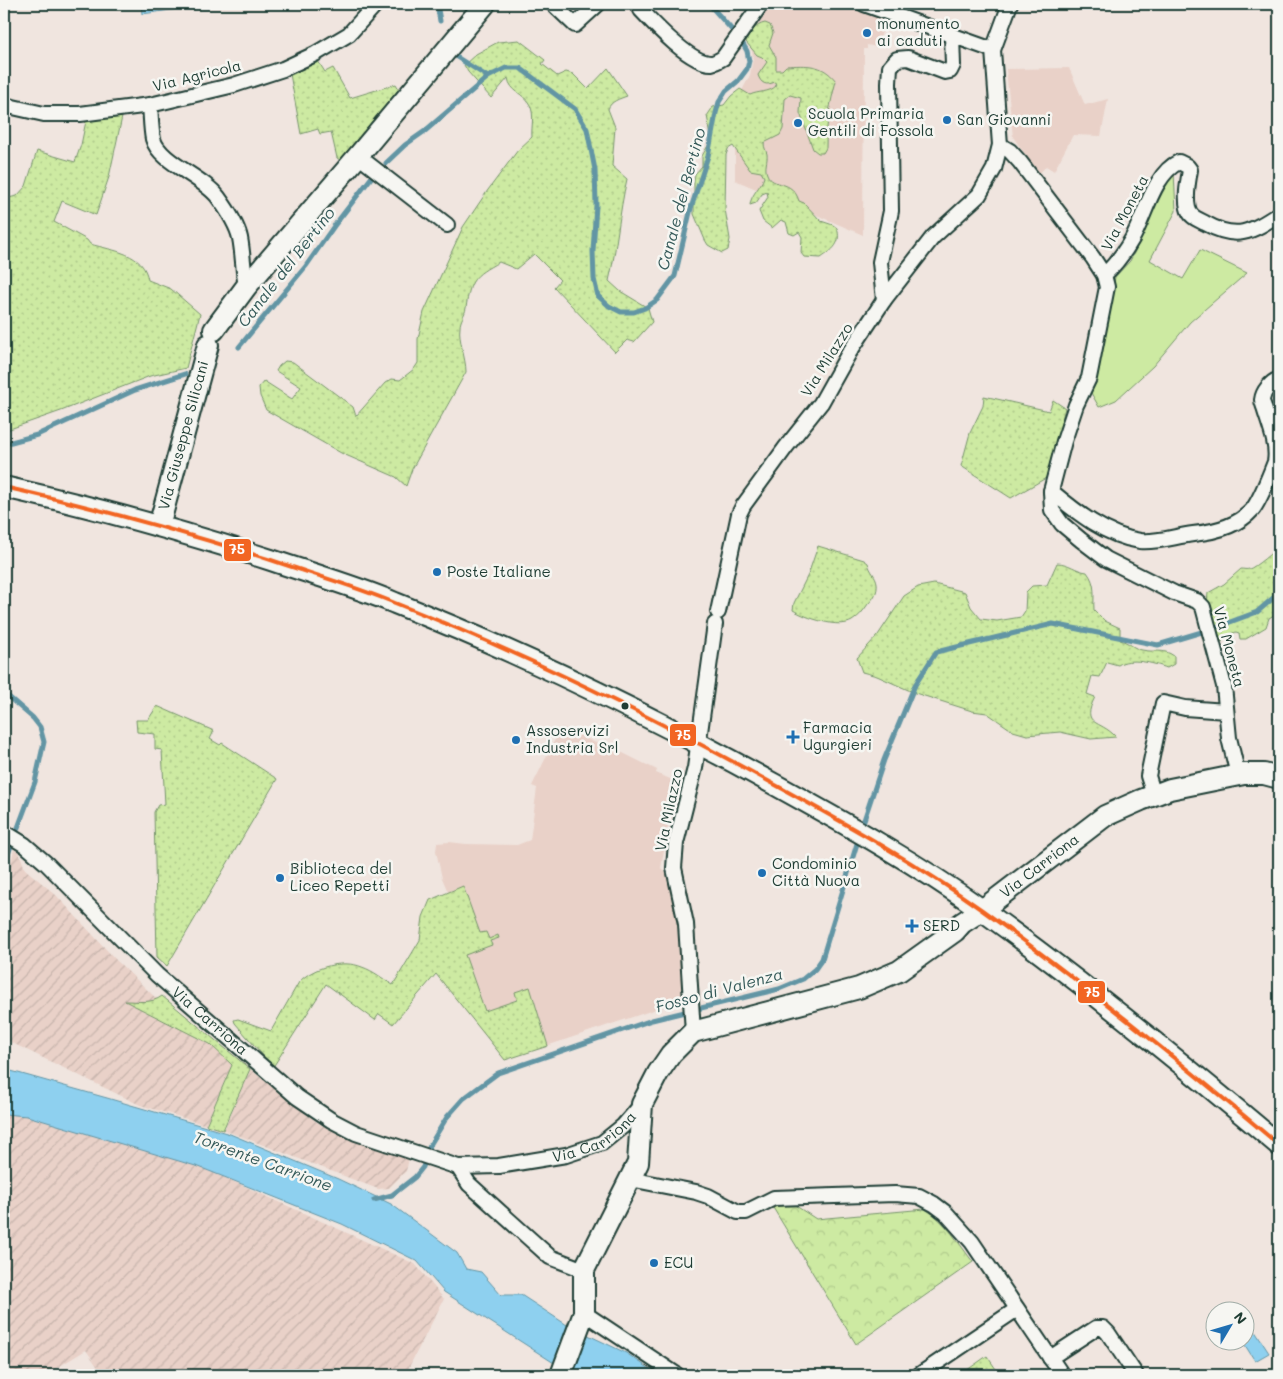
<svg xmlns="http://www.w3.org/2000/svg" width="1283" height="1379" font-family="Mali,sans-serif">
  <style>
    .built { fill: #e9d1c8 }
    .industrial { fill: url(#industrial-furrows) }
    .grass { fill: url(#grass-dots); stroke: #76946b }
    .park { fill: url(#park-crowns); stroke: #76946b }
    .garden { fill: #cdeaa2; stroke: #76946b }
    .water { fill: #8ed0ef; stroke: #6295a4 }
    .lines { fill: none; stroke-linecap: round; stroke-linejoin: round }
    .stream { stroke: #6295a4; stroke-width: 5 }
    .street-casing { stroke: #1f3d34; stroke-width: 18 }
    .secondary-casing { stroke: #1f3d34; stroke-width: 24 }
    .street { stroke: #f6f6f2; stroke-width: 14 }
    .secondary { stroke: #f6f6f2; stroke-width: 20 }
    .bus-1-casing { stroke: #f6f6f2; stroke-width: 8 }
    .bus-1 { stroke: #f26522; stroke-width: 4 }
    .poi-dot { fill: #1f6fb2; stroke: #f6f6f2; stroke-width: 2 }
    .bus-dot { fill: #1f3d34; stroke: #f6f6f2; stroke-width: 2 }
    .labels { text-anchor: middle; stroke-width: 5; stroke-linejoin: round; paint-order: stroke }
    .poi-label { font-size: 15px; fill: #1f3d34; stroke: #f6f6f2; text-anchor: start }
    .street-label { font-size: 15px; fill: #1f3d34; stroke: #f6f6f2 }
    .water-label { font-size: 16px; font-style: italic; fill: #355a59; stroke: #f6f6f2 }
    .line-badge { stroke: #f6f6f2; stroke-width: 2 }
    .badge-label { font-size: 14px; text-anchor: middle; font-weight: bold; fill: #fff }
  </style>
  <defs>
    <pattern id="industrial-furrows" width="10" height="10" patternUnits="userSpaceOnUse" patternTransform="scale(1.25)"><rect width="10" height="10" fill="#e9d1c8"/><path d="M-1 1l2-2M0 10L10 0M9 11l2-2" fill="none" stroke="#c7b4ac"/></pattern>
    <pattern id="grass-dots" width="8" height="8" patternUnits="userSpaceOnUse" patternTransform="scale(1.25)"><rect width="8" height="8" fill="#cdeaa2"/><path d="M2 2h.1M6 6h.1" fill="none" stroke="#b0ca8c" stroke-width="1.8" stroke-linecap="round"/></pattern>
    <pattern id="park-crowns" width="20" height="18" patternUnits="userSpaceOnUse" patternTransform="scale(1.25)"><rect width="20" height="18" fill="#cdeaa2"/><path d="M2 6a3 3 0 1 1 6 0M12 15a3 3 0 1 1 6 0" fill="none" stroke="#b0ca8c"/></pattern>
  </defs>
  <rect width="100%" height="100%" fill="#f0e5df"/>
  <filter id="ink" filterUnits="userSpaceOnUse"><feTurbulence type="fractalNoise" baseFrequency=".02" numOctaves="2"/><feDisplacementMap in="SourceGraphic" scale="10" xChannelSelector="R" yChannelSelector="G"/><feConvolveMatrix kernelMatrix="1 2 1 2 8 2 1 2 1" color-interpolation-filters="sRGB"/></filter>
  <g filter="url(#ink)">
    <!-- built -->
    <g class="built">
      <polygon points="768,4 839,4 875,15 885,23 877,47 867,45 867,49 864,49 863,235 735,180 735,138 733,108 750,75 753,59 752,51 743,37"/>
      <polygon points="1069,68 1085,105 1108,99 1101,136 1073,135 1054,171 1046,166 1039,174 1013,137 1006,69"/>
      <polygon points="561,727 609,749 611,747 657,770 656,773 682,784 670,813 661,868 667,874 677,922 683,1000 505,1060 454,997 448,892 442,878 436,851 437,843 449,842 466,844 517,845 530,840 537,788 532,786"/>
    </g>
    <!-- industrial -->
    <g class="industrial">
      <polygon points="14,850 19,852 25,869 56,895 117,961 158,1000 150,1002 127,1002 210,1044 232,1065 206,1125 140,1105 4,1039 4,890"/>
      <polygon points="250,1069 318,1123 346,1138 409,1159 406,1171 389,1188 378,1189 224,1130"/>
      <polygon points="4,1113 26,1114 198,1165 415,1264 444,1299 409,1367 409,1375 103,1375 86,1350 50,1372 40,1375 4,1375"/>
    </g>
    <!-- grass -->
    <g class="grass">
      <path d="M765,23L770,25L773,33L769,45L776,57V70H782L786,66C806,65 822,63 836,81C830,104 826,124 826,148L823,153H818L813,149L800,113L801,98L790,95L785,99L783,129L780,135L764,143C764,148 766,150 767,154C768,161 764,167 767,174C773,189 792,178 799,201L804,203L821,221L833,225L837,228C842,243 833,250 821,258L804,257L801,253L802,237L799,232L794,235L789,233L786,222L781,220L772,228L763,221L759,211L768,197L767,192L762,194L756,203L750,205C751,194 761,187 764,177L761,172L750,170L733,146L728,149L726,155L725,209L730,239L728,250L722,253L708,245L705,240L694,214V181L695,174L702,166V156L710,142L711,136L707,116L713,107L724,105L731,96L740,89L750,95C758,91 769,93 776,86L775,82C766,86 761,84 758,75L767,62L762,57L757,55L746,42C749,33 755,25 765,23Z"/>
      <path d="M519,40L545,60L542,64L557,76L566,72L573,74L588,89L608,68L627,96C619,99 611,101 608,109L615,127L612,166L627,179C619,213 617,247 609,281L620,291L648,308L652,322L634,342L627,340L615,352L554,287L560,280L534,254L516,269L499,262C473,276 470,280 466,308C465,315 460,320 460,327C458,340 466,358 466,372L412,469L406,486L396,477L341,453L266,410L260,396L259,387L264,381L292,399L301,387L276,371L279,366L285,361L293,362L353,407L356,416L385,383L392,379L400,380L414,369L418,363V339L424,312L463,227L488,190L518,150L532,137C531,126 535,116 530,105C524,93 510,92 508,78L491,98L468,72L464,65L476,54L498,42Z"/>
      <polygon points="318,61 325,72 333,68 350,98 396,84 399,89 340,160 337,158 331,132 320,134 318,129 301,134 290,74"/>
      <path d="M122,117L109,177L96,215L62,201L54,222L87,240L90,244C114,251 144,253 148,280L171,289L200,314L186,368L150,376L61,411L4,431V199L17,196L26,186L37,151L75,162L81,145L86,121Z"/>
      <polygon points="984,396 1049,411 1053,400 1065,408 1046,478 1011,498 961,466 970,433 983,406"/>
      <path d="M1279,545V612L1269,618L1266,627L1246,639H1240L1239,633L1236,632L1225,637L1222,642L1212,618L1213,610L1207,602L1208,593L1224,584L1241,569C1243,569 1247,570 1249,569C1254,568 1276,550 1279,545Z"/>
      <path d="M818,546L864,560L868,563C870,572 876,575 877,583C878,592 874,598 868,604C864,610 859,617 852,621C839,629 806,618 793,610L794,603L808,575Z"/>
      <path d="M1057,563C1069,563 1076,571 1087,572C1097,585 1093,596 1094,610L1105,621L1120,628V640C1129,642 1134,649 1142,650C1155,653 1163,648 1174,656V664L1167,668C1153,663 1130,657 1118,665L1107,662L1100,677L1092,676L1087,694L1095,697C1080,727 1100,719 1116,737L1091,739L1060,732L1027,735L1013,731L987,713L972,711L915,693L877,676L862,672L857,658L878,635L904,596L918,587L934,584L965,592L971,607L981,619L997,621L1021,617L1025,611L1026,592L1032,586L1047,585Z"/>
      <polygon points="157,706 214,731 210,739 220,745 222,743 277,779 167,966 157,957 154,812 158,805 165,804 162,750 155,749 155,734 137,732 136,720 148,720"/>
      <path d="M463,886L480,933L486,932L489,939L498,935L499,938L490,941L492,945L465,955L485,1011L517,1000L515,992L530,987L548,1046L505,1060L436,974L393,1024L379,1014L375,1020L326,984L273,1067L235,1023L234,1020L238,1019L271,1031L299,982C313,967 343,959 362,967C374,971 383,979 393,985L420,940L423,917L430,900Z"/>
      <path d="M162,996L250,1069L223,1130L206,1125L232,1065L210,1044L125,1001C138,1001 152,1004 162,996Z"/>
      <polygon points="987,1356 1000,1375 960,1375"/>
    </g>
    <!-- park -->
    <path class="park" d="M782,1202L793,1204L816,1219L925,1209C946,1221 959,1244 973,1262L856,1344L772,1206Z"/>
    <!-- garden -->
    <polygon class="garden" points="1171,172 1174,172 1176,211 1150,260 1183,279 1200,250 1247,273 1190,322 1153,366 1116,400 1099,407 1090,391 1097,379 1115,277 1130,261 1139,243 1151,204"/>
    <!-- water -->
    <g class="water">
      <polygon points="141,4 178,4 178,9 142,14"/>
      <polygon points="4,1069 107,1098 230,1134 338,1179 391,1204 457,1253 466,1269 481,1272 501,1295 521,1295 567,1325 626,1353 659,1375 580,1375 554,1363 444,1292 417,1261 342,1224 199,1167 27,1116 4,1114"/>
      <polygon points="1249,1322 1269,1353 1255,1361 1243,1342 1246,1342 1246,1325"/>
    </g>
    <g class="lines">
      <!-- stream -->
      <g class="stream">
        <polyline points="437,4 440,21"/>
        <polyline points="709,4 732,30"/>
        <polyline points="455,56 488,77"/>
        <polyline points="386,163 405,145 425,131 488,77 506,68 520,68 575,109 587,129 595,170 596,205 593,251 594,279 598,296 609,306 621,312 634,312 645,308 657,300 675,276 691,208 708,156 716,113 719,102 726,91 738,81 747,69 749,61 747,51 740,39"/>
        <polyline points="239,347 306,266 334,226 371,178"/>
        <polyline points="4,444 37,435 135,390 185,374"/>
        <polyline points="1214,628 1257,612 1279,593"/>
        <polyline points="4,693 33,718 40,727 44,742 35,782 4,865"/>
        <polyline points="861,829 884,760 915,685 936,652 1053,624 1158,645 1205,631"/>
        <polyline points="374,1200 392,1195 415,1177 423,1167 430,1145 447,1117 463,1099 498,1073 652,1020 779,989 803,979 815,969 822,959 859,837"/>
      </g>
      <defs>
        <g id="street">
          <polyline points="553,4 575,25 598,4"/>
          <polyline points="864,4 993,50"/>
          <path d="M641,10C655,25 691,64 712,63C717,62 719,60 723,58L761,4"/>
          <polyline points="4,105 44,114 80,114 150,105 234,85 283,69 315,54 349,34 376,4"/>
          <path d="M150,105C151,116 151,129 153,139C159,162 203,177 218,197C226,208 237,224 240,238C243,253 243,271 246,287"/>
          <path d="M1000,145L1010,151L1020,162L1093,258L1104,275L1107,287L1089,378L1076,405L1064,441L1051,491C1076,512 1106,536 1140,541C1156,543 1176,536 1193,534C1213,532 1238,526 1252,510C1260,501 1270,474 1275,462C1278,446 1270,427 1265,411C1265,408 1262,403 1262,400C1263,391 1271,382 1279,379"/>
          <polyline points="358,156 447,225"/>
          <path d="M1104,275C1115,265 1124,253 1132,239C1145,216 1154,173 1179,162L1187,166L1190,170C1188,183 1185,196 1188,208C1190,217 1197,219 1205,223C1237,241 1251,232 1279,214"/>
          <polyline points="884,300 880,262 891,211 889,83 890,67 897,59 908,58 945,72 950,71 953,65 952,36"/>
          <polyline points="1051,491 1052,510 1062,524 1081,540 1106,559 1174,593 1197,601 1203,607 1224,686 1229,738 1238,775"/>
          <polyline points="718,612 739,514 743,506 786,447 821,403 849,353 884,300 933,237 979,195 994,169 1000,145 993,50 1010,4"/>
          <polyline points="1154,795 1148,776 1163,703 1185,708 1226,711"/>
          <path id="s1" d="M4,832L25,845L47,864L157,975L297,1097L331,1120L356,1133L458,1167L499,1166L566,1155L602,1143L623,1126L642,1104"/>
          <polyline points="693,1032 686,924 674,868 676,843 695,768 715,624"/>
          <polyline points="458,1167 469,1184 550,1257 584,1270"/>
          <polyline points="630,1179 696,1192 708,1196 738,1212 746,1212 774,1198 895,1194 919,1196 934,1204 946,1213 972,1242 1062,1375"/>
          <polyline points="584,1313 677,1375"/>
          <polyline points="1050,1358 1096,1328 1103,1328 1108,1333 1136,1375"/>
          <polyline points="919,1375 1017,1309"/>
        </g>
        <g id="secondary">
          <polyline points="214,330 246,287 358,156 485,4"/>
          <path d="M4,487C94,507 183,532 271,560C312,574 355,586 395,603C524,654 649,715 770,782C842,822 915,862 982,910C1085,984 1183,1064 1279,1145"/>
          <path id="s2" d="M159,526L208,345"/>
          <path id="s3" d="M561,1375L584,1313V1270L638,1163L642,1104L658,1073L671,1054L693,1032L859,988L899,971L955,931L962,923L982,910L1105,816L1141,800L1170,789L1244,774H1264L1279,778"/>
        </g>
      </defs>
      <!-- street casing -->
      <use href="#street" class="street-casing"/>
      <!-- secondary casing -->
      <use href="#secondary" class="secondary-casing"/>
      <!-- street -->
      <use href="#street" class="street"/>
      <!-- secondary -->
      <use href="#secondary" class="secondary"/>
      <defs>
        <path id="bus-1" d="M4,487C94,507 183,532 271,560C312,574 355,586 395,603C524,654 649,715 770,782C842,822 915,862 982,910C1085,984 1183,1064 1279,1145"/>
      </defs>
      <!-- bus-1 casing -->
      <use href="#bus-1" class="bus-1-casing"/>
      <!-- bus-1 -->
      <use href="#bus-1" class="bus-1"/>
    </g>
  </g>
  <!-- markers -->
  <g class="poi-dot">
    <circle cx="867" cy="33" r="5"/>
    <circle cx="947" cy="120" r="5"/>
    <circle cx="798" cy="123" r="5"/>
    <circle cx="437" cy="572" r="5"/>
    <path d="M790.5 729.5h5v5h5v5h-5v5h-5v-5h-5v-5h5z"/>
    <circle cx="516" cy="740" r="5"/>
    <circle cx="762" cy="873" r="5"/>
    <circle cx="280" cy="878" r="5"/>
    <path d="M909.5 918.5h5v5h5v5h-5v5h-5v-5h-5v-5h5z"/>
    <circle cx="654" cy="1263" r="5"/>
  </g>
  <circle class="bus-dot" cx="625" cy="706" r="4.5"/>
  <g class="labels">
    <!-- poi labels -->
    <g class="poi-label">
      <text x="877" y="29">monumento<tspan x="877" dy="17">ai caduti</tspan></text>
      <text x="808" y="119">Scuola Primaria<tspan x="808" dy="17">Gentili di Fossola</tspan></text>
      <text x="957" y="125">San Giovanni</text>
      <text x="447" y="577">Poste Italiane</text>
      <text x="803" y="733">Farmacia<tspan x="803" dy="17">Ugurgieri</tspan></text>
      <text x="526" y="736">Assoservizi<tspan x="526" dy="17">Industria Srl</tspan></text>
      <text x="772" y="869">Condominio<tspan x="772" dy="17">Città Nuova</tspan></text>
      <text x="290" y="874">Biblioteca del<tspan x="290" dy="17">Liceo Repetti</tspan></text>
      <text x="923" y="931">SERD</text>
      <text x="664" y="1268">ECU</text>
    </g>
    <!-- street labels -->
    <g class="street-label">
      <text transform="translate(197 76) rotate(-14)" y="5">Via Agricola</text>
      <text transform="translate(1125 213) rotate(-62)" y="5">Via Moneta</text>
      <text transform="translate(827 360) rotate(-58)" y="5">Via Milazzo</text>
      <text dy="5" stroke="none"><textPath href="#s2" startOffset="94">Via Giuseppe Silicani</textPath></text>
      <text transform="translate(1229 647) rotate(75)" y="5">Via Moneta</text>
      <text transform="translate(669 810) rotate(-78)" y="5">Via Milazzo</text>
      <text dy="5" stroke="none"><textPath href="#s3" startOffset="768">Via Carriona</textPath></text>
      <text dy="5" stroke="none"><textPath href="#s1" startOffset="280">Via Carriona</textPath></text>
      <text dy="5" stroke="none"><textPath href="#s1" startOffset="715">Via Carriona</textPath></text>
    </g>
    <!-- water labels -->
    <g class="water-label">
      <text transform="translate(681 199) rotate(-75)" y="6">Canale del Bertino</text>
      <text transform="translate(286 267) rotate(-52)" y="6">Canale del Bertino</text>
      <text transform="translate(719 990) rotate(-15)" y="6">Fosso di Valenza</text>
      <text transform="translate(263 1161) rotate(20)" y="6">Torrente Carrione</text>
    </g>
  </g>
  <g class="line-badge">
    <rect x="223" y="538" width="29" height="24" rx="5" fill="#f26522"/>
    <rect x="669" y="723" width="28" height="24" rx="5" fill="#f26522"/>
    <rect x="1077" y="980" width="29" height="24" rx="5" fill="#f26522"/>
  </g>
  <g class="badge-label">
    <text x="237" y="554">75</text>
    <text x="683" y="740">75</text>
    <text x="1092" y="997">75</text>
  </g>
  <!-- margin -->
  <rect width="1283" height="1379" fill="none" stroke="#f6f6f2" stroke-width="20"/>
  <rect x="10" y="10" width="1263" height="1359" fill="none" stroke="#1f3d34" stroke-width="2" filter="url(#ink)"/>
  <!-- north arrow -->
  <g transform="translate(1230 1326) rotate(52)"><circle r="24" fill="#f6f6f2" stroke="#a0aca6"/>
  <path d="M0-4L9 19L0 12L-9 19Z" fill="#1f6fb2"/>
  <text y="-8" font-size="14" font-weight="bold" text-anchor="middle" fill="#1f3d34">N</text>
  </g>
</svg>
